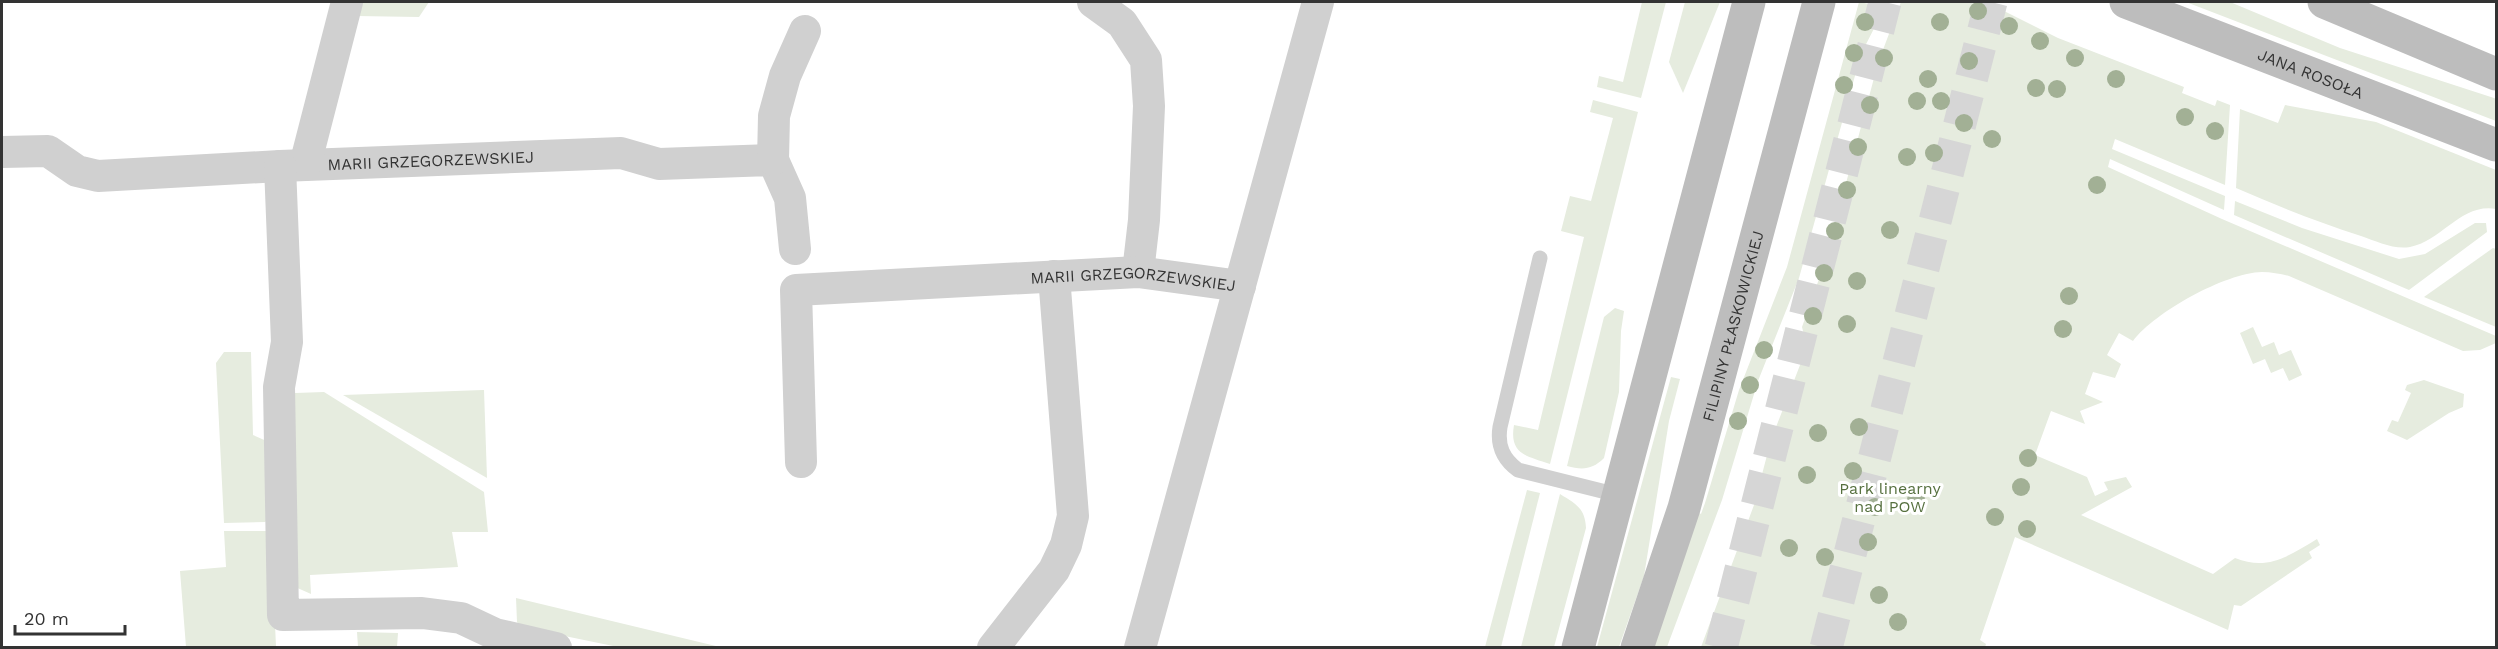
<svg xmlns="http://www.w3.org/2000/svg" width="2498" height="649" font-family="'Work Sans',sans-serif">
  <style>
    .green { fill: #e6ecdf }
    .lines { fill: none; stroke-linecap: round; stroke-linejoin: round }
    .highway-tunnel { stroke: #d6d6d6; stroke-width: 33; stroke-dasharray: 33 16; stroke-linecap: butt }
    .lane { stroke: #d0d0d0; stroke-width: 15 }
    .street { stroke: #d0d0d0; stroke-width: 32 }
    .secondary { stroke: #bdbdbd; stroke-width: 33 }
    .tree { fill: #a2b095 }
    .labels { text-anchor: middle; stroke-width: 6; stroke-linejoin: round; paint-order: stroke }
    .street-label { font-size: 16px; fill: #333; stroke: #fff }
    .park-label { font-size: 16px; fill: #56703f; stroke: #fff }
  </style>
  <rect width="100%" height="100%" fill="#fff"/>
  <!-- green -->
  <g class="green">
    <polygon points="360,2 429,2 419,17 356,16"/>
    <polygon points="1642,2 1666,2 1641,98 1597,87 1599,76 1623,82"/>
    <polygon points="1685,2 1720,2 1683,93 1669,62"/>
    <polygon points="1859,2 1885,7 1861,54 1799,278 1758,381 1722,500 1667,647 1650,648 1699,513 1701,514 1705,503 1739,390 1787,267"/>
    <path d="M1901,2H1986L2058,38L2184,87L2182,93L2215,106L2217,100L2230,105L2225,185L2115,139L2112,149L2225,196L2224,210L2110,159L2108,167L2222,219L2496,336V343L2480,350L2463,351L2289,276C2281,274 2271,272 2262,272C2225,273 2155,312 2133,341L2119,333L2107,355L2121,364L2115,378L2093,372L2085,394L2103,402L2080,411L2085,424L2051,411L2035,455L2087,477L2095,496L2108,490L2104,482L2126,477L2132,487L2081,515L2213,574L2235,558C2268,571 2289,556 2317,539L2320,545L2309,552L2312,558L2241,606L2234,605L2228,630L2015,537L1980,640L1986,644L1985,647H1701L1754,505L1771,440L1807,347L1802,327L1825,262L1878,63Z"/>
    <polygon points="2186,2 2230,2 2340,48 2494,98 2496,99 2496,121"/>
    <path d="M1593,100L1638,112L1550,464C1526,456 1509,454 1514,425L1538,430L1584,237L1561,231L1570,196L1591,201L1613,118L1590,112Z"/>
    <path d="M2285,105L2376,122L2496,170V209C2461,203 2442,241 2410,247C2394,250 2376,241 2361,236C2318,222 2277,206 2236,188L2240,109L2278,123Z"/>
    <polygon points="2235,201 2302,228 2399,259 2425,254 2475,223 2486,223 2487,232 2409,290 2234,215"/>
    <polygon points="2493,248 2496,249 2496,327 2424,297"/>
    <path d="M1615,308L1624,311L1621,331L1619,392L1604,458C1592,470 1582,470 1567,466L1604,317Z"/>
    <polygon points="2253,327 2262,347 2274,342 2279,355 2291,350 2302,375 2289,381 2283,368 2271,373 2265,359 2253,364 2240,333"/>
    <polygon points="224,352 251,352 253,435 271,443 269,519 265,522 224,523 216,363"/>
    <polygon points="1671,377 1680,379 1669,421 1644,576 1619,647 1597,647"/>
    <polygon points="2424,380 2464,394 2463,407 2449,413 2407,440 2387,431 2392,420 2398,422 2411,393 2405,390 2407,385"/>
    <polygon points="484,390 487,478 343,395 483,390"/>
    <polygon points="324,392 484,492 488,532 452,532 458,567 310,575 311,594 293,586 290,397 295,393"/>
    <polygon points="1527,490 1540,493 1501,647 1485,647"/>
    <path d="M1560,494C1576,504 1585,508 1586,528L1554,647H1521Z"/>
    <polygon points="224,531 271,531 276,647 186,647 180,571 226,567"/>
    <polygon points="516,598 720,647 618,647 521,627 517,622"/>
    <polygon points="357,632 398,633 397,647 358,647"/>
  </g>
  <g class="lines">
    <!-- highway-tunnel -->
    <g class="highway-tunnel">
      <polyline points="1721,648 1885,2"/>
      <polyline points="1826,648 1991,2"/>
    </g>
    <!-- lane -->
    <path class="lane" d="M1540,258L1500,427C1497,446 1503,459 1518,470L1618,495"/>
    <!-- street -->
    <g class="street">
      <polyline points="1093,2 1122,23 1146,60 1149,106 1144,220 1138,272"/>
      <path id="s1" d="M2,152L48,151L77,171L98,176L280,166L621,153L659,164L773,160L790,198L795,249"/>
      <polyline points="773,160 774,116 785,76 805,31"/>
      <polyline points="305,165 347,2"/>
      <polyline points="280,166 287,342 279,387 283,615 422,613 461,618 495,634 556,648"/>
      <path id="s2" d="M801,462L796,290L1138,272L1240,286"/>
      <polyline points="993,648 1054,570 1066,545 1073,516 1054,276"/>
      <polyline points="1140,648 1318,2"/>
    </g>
    <!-- secondary -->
    <g class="secondary">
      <path id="s3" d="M2126,2L2496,145"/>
      <polyline points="2324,2 2496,74"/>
      <polyline points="1578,648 1749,2"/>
      <path id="s4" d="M1637,648L1684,508L1819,2"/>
    </g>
  </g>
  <!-- trees -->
  <g class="tree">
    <circle cx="1978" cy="11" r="9"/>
    <circle cx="1865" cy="22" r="9"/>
    <circle cx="1940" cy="22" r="9"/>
    <circle cx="2009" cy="26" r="9"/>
    <circle cx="2040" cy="41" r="9"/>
    <circle cx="1854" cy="53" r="9"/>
    <circle cx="1884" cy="58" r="9"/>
    <circle cx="2075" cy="58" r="9"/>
    <circle cx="1969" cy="61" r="9"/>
    <circle cx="1928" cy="79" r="9"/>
    <circle cx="2116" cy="79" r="9"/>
    <circle cx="1844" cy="85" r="9"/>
    <circle cx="2036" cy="88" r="9"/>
    <circle cx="2057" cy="89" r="9"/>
    <circle cx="1917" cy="101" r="9"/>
    <circle cx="1941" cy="101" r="9"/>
    <circle cx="1870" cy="105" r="9"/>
    <circle cx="2185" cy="117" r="9"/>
    <circle cx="1964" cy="123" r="9"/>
    <circle cx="2215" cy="131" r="9"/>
    <circle cx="1992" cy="139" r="9"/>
    <circle cx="1858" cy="147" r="9"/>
    <circle cx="1934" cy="153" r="9"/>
    <circle cx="1907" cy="157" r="9"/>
    <circle cx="2097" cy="185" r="9"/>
    <circle cx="1847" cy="190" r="9"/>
    <circle cx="1890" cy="230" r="9"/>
    <circle cx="1835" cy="231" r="9"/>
    <circle cx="1824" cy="273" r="9"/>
    <circle cx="1857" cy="281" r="9"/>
    <circle cx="2069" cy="296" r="9"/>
    <circle cx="1813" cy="316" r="9"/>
    <circle cx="1847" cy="324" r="9"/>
    <circle cx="2063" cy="329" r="9"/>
    <circle cx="1764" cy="350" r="9"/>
    <circle cx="1750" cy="385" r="9"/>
    <circle cx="1738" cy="421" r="9"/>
    <circle cx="1859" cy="427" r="9"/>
    <circle cx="1818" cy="433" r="9"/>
    <circle cx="2028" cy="458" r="9"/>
    <circle cx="1853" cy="471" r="9"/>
    <circle cx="1807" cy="475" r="9"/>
    <circle cx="2021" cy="487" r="9"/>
    <circle cx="1916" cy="500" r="9"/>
    <circle cx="1875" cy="507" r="9"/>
    <circle cx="1995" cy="517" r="9"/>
    <circle cx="2027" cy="529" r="9"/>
    <circle cx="1868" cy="542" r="9"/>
    <circle cx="1789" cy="548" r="9"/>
    <circle cx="1825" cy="557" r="9"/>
    <circle cx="1879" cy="595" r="9"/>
    <circle cx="1898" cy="622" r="9"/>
  </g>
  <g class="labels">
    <!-- street labels -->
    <g class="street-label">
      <text dy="6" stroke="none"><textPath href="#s3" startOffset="198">JANA ROSOŁA</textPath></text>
      <text dy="6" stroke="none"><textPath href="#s1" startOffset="436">MARII GRZEGORZEWSKIEJ</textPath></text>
      <text dy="6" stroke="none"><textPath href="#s2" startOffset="510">MARII GRZEGORZEWSKIEJ</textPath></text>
      <text dy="6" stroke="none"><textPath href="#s4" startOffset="336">FILIPINY PŁASKOWICKIEJ</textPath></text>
    </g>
    <!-- park labels -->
    <g class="park-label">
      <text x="1890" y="494">Park linearny<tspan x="1890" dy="18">nad POW</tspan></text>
    </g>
  </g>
  <!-- border -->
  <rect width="2498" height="649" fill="none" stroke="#333333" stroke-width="6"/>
  <!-- scale -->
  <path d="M15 625v9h110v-9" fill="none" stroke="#333333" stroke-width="3"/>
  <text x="24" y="625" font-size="18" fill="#333333" stroke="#ffffff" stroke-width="4.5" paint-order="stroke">20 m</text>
</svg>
